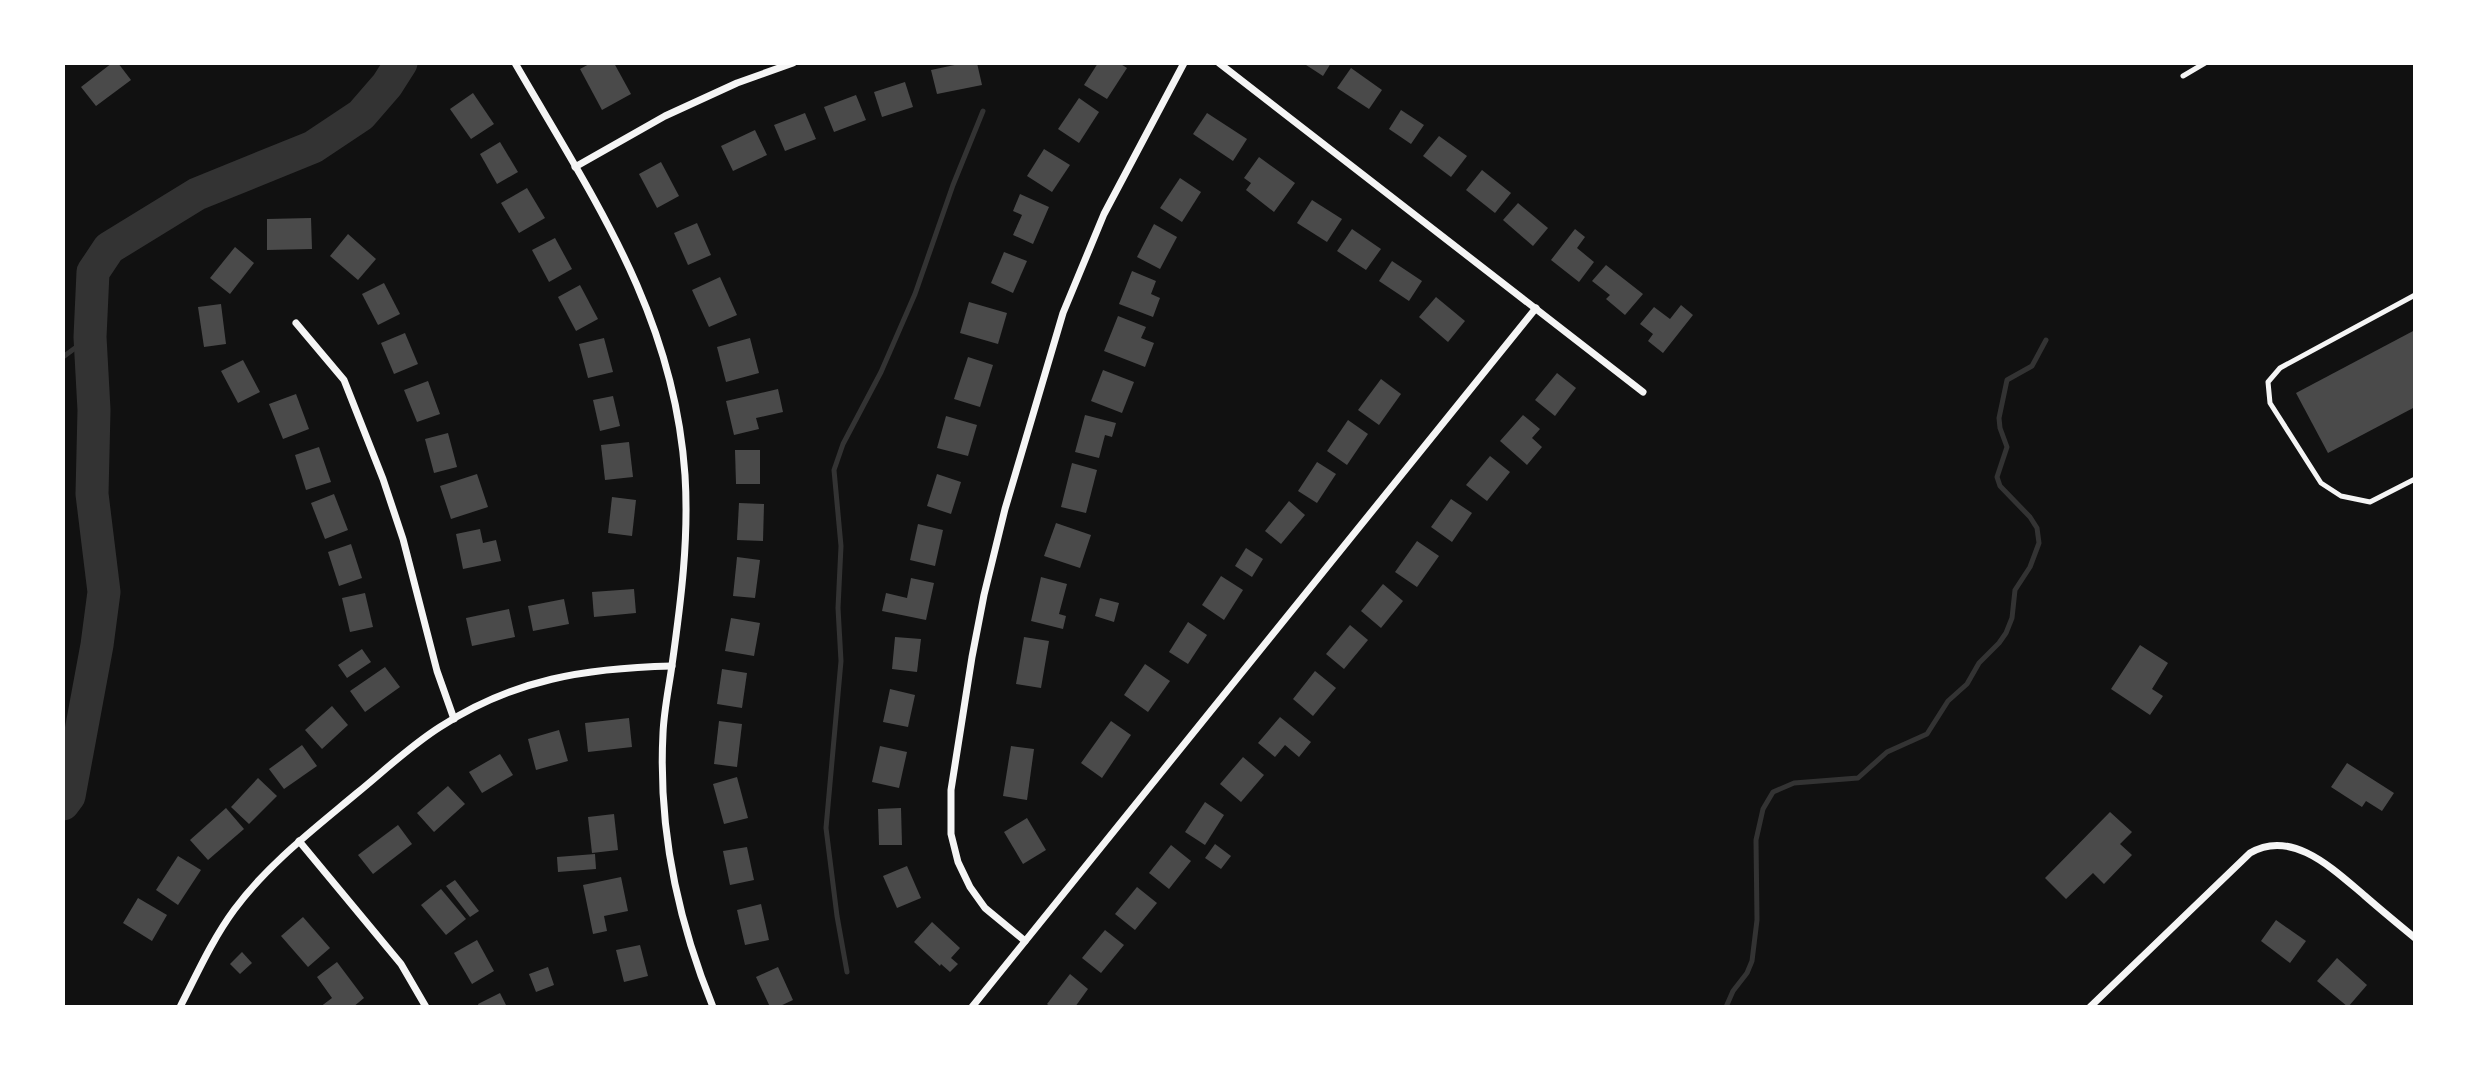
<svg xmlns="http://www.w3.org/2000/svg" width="2478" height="1070" font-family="Roboto,sans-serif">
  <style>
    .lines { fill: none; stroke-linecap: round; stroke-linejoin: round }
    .stream { stroke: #333; stroke-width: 5 }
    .river { stroke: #333; stroke-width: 33 }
    .building { fill: #4a4a4a }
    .service { stroke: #f5f5f5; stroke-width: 5 }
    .minor { stroke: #f5f5f5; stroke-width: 7 }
  </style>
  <rect width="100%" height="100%" fill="#111"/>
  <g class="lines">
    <!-- stream -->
    <g class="stream">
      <polyline points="63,357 90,337"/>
      <polyline points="847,972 837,916 826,828 841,661 838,608 841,546 834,470 843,444 881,372 915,294 953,185 983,111"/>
      <polyline points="1726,1007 1733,991 1747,973 1752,961 1757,920 1756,840 1763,809 1773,792 1794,783 1858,778 1887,752 1927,734 1948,701 1967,684 1979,663 1999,643 2006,633 2012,618 2015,590 2030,567 2039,543 2037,528 2030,517 2000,486 1997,477 2007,447 2000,428 1999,418 2007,380 2032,366 2046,340"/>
    </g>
    <!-- river -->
    <polyline class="river" points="63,804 69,796 97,645 104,592 92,494 94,410 90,337 93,272 109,248 197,194 313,147 361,115 387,85 401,63"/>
  </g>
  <!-- building -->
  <g class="building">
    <polygon points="112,63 118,63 131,80 96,106 81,87"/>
    <polygon points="591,63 614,63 631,94 602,110 580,69"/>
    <polygon points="964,63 977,63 982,85 937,94 931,70"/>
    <polygon points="1098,63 1119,63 1127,68 1107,99 1084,85"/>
    <polygon points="1303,63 1331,63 1323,76"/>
    <polygon points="1351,68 1382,90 1369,109 1337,88"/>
    <polygon points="905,82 913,107 882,117 874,92"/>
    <polygon points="473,93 494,124 471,139 450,109"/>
    <polygon points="856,95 866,120 834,132 824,107"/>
    <polygon points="1079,98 1099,112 1079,143 1058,129"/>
    <polygon points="1401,110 1424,125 1411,144 1389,129"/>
    <polygon points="805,113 816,139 785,151 774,125"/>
    <polygon points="1207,113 1247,139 1233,161 1193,134"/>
    <polygon points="755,130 767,155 733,171 721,146"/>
    <polygon points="1439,136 1467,156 1451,177 1423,156"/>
    <polygon points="500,142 518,172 497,184 480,154"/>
    <polygon points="1044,149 1070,165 1052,192 1027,176"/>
    <polygon points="1259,157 1295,183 1274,212 1246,190 1251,183 1244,178"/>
    <polygon points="661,162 679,196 657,208 639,174"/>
    <polygon points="1482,170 1511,193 1495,213 1466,190"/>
    <polygon points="1180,178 1201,192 1182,222 1160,208"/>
    <polygon points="527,188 545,218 519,233 501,203"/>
    <polygon points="1020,194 1049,207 1033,244 1013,235 1022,215 1013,211"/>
    <polygon points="1312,200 1342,219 1327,242 1297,223"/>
    <polygon points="1518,203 1548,228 1533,246 1503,220"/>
    <polygon points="311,218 312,249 267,250 267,219"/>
    <polygon points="697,223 711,255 688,265 674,233"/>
    <polygon points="1154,224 1177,237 1160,269 1137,257"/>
    <polygon points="1352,229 1381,249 1366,270 1337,251"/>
    <polygon points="1575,229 1585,237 1577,248 1594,262 1579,282 1551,260"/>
    <polygon points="348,234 376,259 358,280 330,256"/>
    <polygon points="555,238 572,269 549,282 532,250"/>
    <polygon points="235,247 254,263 230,294 210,278"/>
    <polygon points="1004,252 1027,261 1013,293 991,283"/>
    <polygon points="1392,261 1422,281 1409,301 1379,281"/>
    <polygon points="1606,265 1643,294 1625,315 1606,299 1610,295 1592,281"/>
    <polygon points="1132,271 1156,281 1151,294 1160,298 1153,317 1119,304"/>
    <polygon points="720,277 737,315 709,327 692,290"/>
    <polygon points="384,283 400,314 378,325 362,294"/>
    <polygon points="580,285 598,319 576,331 558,297"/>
    <polygon points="1436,297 1465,321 1448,342 1419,317"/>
    <polygon points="969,302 1007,313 998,344 960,333"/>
    <polygon points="221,304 226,344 204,347 198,307"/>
    <polygon points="1681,305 1693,315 1663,353 1648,341 1653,334 1640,324 1654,307 1670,319"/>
    <polygon points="1118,316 1146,327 1141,338 1154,343 1145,367 1104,351"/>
    <polygon points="2415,330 2415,407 2328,453 2296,393"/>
    <polygon points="405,333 418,364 394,374 381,343"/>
    <polygon points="604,338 613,372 588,378 579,344"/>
    <polygon points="750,338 759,373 726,382 717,347"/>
    <polygon points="968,357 993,365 980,407 954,399"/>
    <polygon points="243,360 260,392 238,403 221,371"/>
    <polygon points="1103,370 1134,382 1122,413 1091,401"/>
    <polygon points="1557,373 1576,388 1555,416 1535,400"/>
    <polygon points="1381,379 1401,394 1379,425 1358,410"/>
    <polygon points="428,381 440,414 417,422 404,390"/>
    <polygon points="778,389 783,412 756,418 759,429 734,435 726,401"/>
    <polygon points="296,394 309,429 283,439 269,404"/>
    <polygon points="613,396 620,426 600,431 593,400"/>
    <polygon points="1085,415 1116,423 1112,437 1105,435 1099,458 1075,452"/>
    <polygon points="1523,415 1540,429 1532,438 1542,447 1527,465 1500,441"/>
    <polygon points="946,416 977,425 968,456 937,448"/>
    <polygon points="1348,420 1368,434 1347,465 1327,451"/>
    <polygon points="448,433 457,467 434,473 425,439"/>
    <polygon points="629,442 633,477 605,480 601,445"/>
    <polygon points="319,447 331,482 306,490 295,455"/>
    <polygon points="735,450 760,450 760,484 736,484"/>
    <polygon points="1490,456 1510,472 1487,501 1466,485"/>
    <polygon points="1317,462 1336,474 1317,503 1298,491"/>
    <polygon points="1072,463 1097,470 1086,513 1061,507"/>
    <polygon points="477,474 488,507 451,519 440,486"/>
    <polygon points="937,474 961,482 951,514 927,506"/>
    <polygon points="334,494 348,530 325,539 311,503"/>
    <polygon points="612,497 636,500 632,536 608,533"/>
    <polygon points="1451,499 1472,513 1452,542 1431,527"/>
    <polygon points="1289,501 1305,515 1281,544 1265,531"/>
    <polygon points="739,503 764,504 763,541 737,540"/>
    <polygon points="1056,523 1091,535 1080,568 1044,556"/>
    <polygon points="918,524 943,530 935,566 910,560"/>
    <polygon points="480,529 483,543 496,540 501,561 463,569 456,534"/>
    <polygon points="1417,541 1439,556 1417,587 1395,572"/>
    <polygon points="351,544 362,578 339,586 328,552"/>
    <polygon points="1246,548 1263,559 1252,577 1235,566"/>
    <polygon points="737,557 760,560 755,598 733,596"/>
    <polygon points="1221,576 1243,590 1224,620 1202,605"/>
    <polygon points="1041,577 1067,584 1059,614 1066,616 1063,629 1031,621"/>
    <polygon points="911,578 934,583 926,620 882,611 886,593 907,598"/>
    <polygon points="1383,584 1403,601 1381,628 1361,611"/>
    <polygon points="634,589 636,613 594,617 592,592"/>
    <polygon points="365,593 373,627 350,632 342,598"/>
    <polygon points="1100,598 1119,603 1114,622 1095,616"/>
    <polygon points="564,599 569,624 533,631 528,606"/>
    <polygon points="509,609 515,637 472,646 466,618"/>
    <polygon points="731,618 760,623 754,656 725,651"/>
    <polygon points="1188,622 1207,635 1188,664 1169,652"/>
    <polygon points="1350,625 1368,640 1344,669 1326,654"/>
    <polygon points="895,637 921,639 917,672 892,669"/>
    <polygon points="1024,637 1049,641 1041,688 1016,684"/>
    <polygon points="2140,645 2168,663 2152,689 2163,696 2150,715 2111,689"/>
    <polygon points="362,649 371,662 347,678 338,665"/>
    <polygon points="1145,664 1170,681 1148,712 1124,695"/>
    <polygon points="385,667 400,687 365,712 350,691"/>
    <polygon points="722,669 747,673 742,708 717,704"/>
    <polygon points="1315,671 1336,688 1313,716 1293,699"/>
    <polygon points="890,689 915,695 908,727 883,722"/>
    <polygon points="332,706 348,725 322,749 305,730"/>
    <polygon points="1280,717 1311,742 1299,757 1285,745 1275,757 1258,743"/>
    <polygon points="629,718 632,747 588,752 585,723"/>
    <polygon points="719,721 742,724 737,767 714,764"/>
    <polygon points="1111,721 1131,735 1102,778 1081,763"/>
    <polygon points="559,730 568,761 536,770 528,739"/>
    <polygon points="302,745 317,766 284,789 269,769"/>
    <polygon points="880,746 907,752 899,788 872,782"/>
    <polygon points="1011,746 1034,749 1027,800 1003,796"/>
    <polygon points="500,754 513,775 482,793 469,772"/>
    <polygon points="1243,757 1264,775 1241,802 1220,784"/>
    <polygon points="2347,763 2394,793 2382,811 2366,801 2362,807 2331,787"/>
    <polygon points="737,777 748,818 724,824 713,784"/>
    <polygon points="258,778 277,796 249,824 231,807"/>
    <polygon points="448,786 465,804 434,832 417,813"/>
    <polygon points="1205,802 1224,815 1205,845 1185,832"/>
    <polygon points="226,808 244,829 208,860 190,840"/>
    <polygon points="901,808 902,845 879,845 878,809"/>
    <polygon points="2110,812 2132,832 2120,844 2132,855 2104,884 2093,873 2066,899 2045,878"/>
    <polygon points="614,814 618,850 592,853 588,817"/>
    <polygon points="1027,818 1046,850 1023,864 1004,832"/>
    <polygon points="398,825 412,844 373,874 358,855"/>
    <polygon points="1215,844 1231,856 1221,869 1205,858"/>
    <polygon points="1171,845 1191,861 1169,889 1149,873"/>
    <polygon points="747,847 754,880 730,885 723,851"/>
    <polygon points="595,854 596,869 558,872 557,857"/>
    <polygon points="178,856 201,870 178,905 156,890"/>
    <polygon points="907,866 921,898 897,908 883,876"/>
    <polygon points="621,877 628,911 604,916 607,931 593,934 583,885"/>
    <polygon points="455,880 479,911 470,917 446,886"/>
    <polygon points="1137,887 1157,903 1135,930 1115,914"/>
    <polygon points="441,889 466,919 446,935 421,905"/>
    <polygon points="138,898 167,915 152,941 123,923"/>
    <polygon points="761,904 769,940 745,945 737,910"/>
    <polygon points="303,917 330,948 308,967 281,936"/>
    <polygon points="2276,920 2306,941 2290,963 2261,941"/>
    <polygon points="932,922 960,948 951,958 958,964 950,972 941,964 940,966 914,942"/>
    <polygon points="1105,930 1124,945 1101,973 1082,958"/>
    <polygon points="477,940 494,971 472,984 454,953"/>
    <polygon points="640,945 648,976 624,982 616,950"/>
    <polygon points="242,952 252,963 240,974 230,964"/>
    <polygon points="2337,958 2367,985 2348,1007 2317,981"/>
    <polygon points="337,962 364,998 353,1007 320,1007 332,998 317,977"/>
    <polygon points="548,967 554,985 536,992 529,974"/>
    <polygon points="778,967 793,1000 778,1007 770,1007 756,977"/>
    <polygon points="1070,974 1088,989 1075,1007 1051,1007 1047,1004"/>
    <polygon points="500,993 507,1007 479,1007 478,1004"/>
  </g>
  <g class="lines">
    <!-- service -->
    <g class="service">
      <polyline points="2183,76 2205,63"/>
      <polyline points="2415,295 2280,368 2268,382 2270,403 2321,483 2341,496 2370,502 2415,479"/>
    </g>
    <!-- minor -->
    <g class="minor">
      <path d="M515,63C593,198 674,314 685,475C689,539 681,601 672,665C669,687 664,710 663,733C658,829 677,919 713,1007"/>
      <polyline points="1219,63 1643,392"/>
      <polyline points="575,167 665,116 737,83 793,63"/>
      <polyline points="296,323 344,380 383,479 403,539 437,671 454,719"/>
      <polyline points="299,841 401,964 426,1007"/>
      <polyline points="1025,941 985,908 970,887 958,862 951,834 951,790 972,657 984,595 1005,509 1063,313 1104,214 1184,63"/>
      <path d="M180,1007C197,974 212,940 234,910C268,864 314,829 357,793C384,771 410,746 440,727C514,679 586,668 672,666"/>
      <polyline points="972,1007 1536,308"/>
      <path d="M2090,1007L2250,853C2292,828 2334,870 2365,896C2381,910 2398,924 2415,938"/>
    </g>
  </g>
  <!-- border -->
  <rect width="2478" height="1070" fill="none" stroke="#ffffff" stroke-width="130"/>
</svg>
